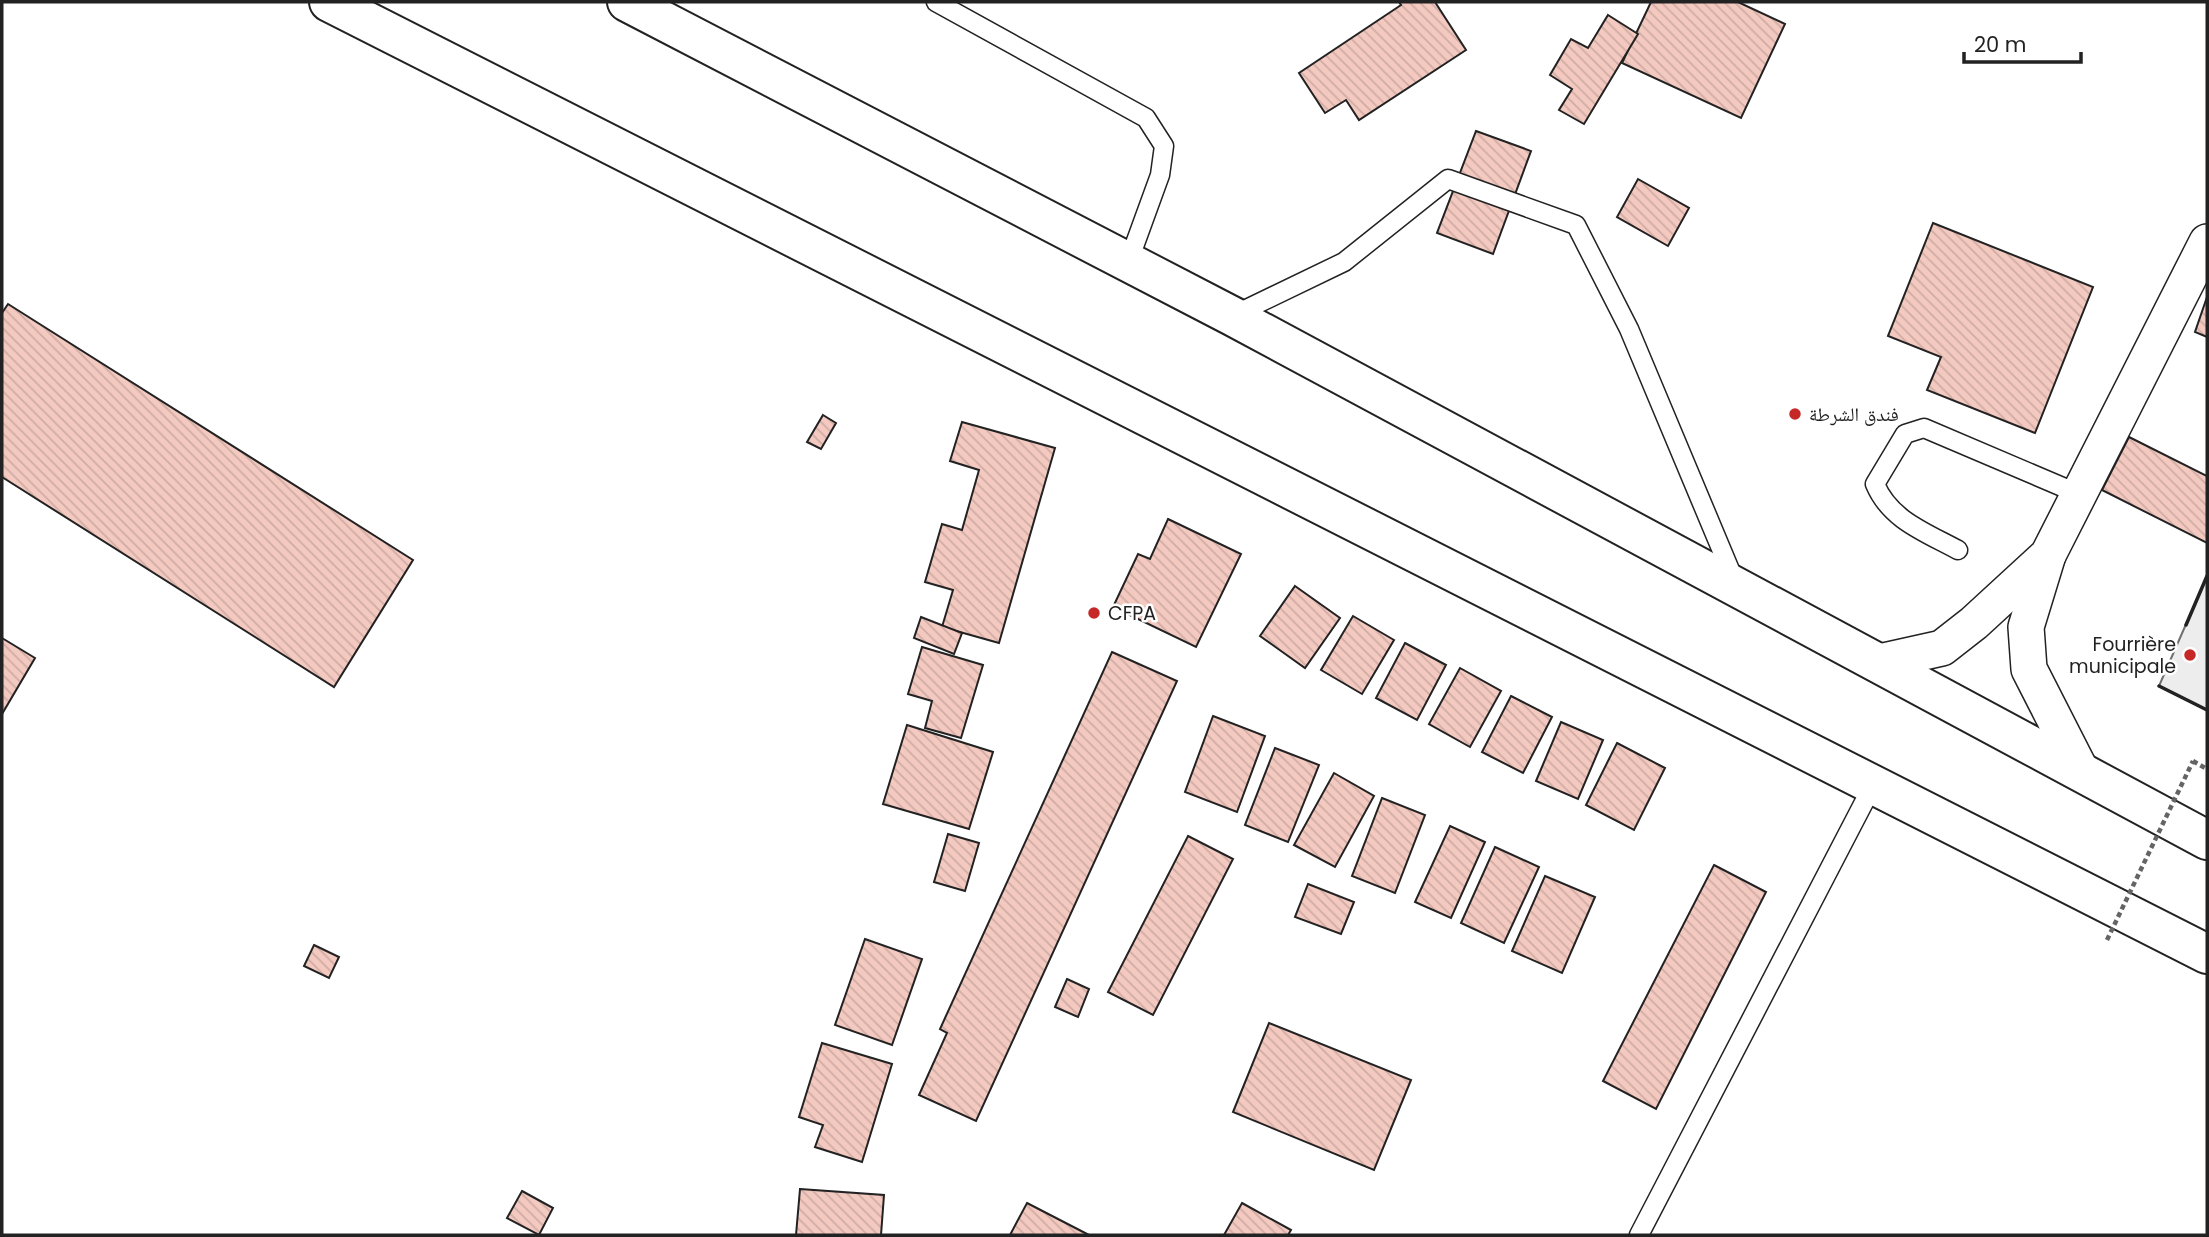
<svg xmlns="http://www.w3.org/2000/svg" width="2209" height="1237" font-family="Poppins,'Noto Naskh Arabic',sans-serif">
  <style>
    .parking { fill: #ededed; stroke: #6f6f6f; stroke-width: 2 }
    .building { fill: url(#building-back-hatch); stroke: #222; stroke-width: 2 }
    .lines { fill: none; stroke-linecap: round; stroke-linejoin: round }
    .service-casing { stroke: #222; stroke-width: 21 }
    .minor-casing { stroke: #222; stroke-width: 38 }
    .trunk-casing { stroke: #222; stroke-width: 42 }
    .path { stroke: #646464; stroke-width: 4.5; stroke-dasharray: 5 3.5; stroke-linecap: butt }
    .service { stroke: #fff; stroke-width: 18 }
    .minor { stroke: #fff; stroke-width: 35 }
    .trunk { stroke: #fff; stroke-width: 38 }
    .path-bridge { stroke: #646464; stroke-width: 4.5; stroke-dasharray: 5 3.5; stroke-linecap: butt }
    .wall { stroke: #222; stroke-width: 3.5 }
    .poi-dot { fill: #c62828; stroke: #fff; stroke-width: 2.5 }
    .labels { text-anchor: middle; stroke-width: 5; stroke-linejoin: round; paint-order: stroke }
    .poi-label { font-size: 19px; fill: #222; stroke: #fff; text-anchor: start }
  </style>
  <defs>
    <pattern id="building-back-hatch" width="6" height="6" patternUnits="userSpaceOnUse" patternTransform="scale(1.75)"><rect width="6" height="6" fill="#f3c9c0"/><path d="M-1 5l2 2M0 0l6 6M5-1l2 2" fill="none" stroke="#d0aca5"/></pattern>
  </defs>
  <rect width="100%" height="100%" fill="#fff"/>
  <!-- parking -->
  <polygon class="parking" points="2207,576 2207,710 2159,686"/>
  <!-- building -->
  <g class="building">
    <polygon points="1399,2 1435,2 1466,50 1359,120 1346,100 1325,113 1299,73 1401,5"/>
    <polygon points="1651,2 1738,2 1785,24 1741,118 1622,63"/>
    <polygon points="1608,15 1638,34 1584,124 1559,110 1572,89 1550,75 1571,39 1588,48"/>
    <polygon points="1476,131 1531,151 1493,254 1437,233"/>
    <polygon points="1638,179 1689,208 1668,246 1617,217"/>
    <polygon points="1933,223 2093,287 2035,433 1927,390 1941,357 1888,336"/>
    <polygon points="2207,297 2207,337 2195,332"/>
    <polygon points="8,304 413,560 334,687 2,477 2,313"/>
    <polygon points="823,415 836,423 821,449 807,442"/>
    <polygon points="962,422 1055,448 999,643 942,627 953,590 925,582 942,524 962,530 979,470 950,461"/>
    <polygon points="2129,437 2207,476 2207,543 2102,490"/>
    <polygon points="1168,519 1241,554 1196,647 1113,607 1138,554 1150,559"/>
    <polygon points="1295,586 1340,618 1305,668 1260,636"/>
    <polygon points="1353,616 1394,640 1362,694 1321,670"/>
    <polygon points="921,617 962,633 954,654 914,638"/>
    <polygon points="2,638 35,658 2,714"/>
    <polygon points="1405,643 1446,665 1417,720 1376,698"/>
    <polygon points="922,647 983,665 961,738 925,728 932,701 908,694"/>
    <polygon points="1112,652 1177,681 976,1121 919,1095 947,1033 940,1029"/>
    <polygon points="1460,668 1501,691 1470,747 1429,724"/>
    <polygon points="1511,696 1552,717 1523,773 1482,752"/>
    <polygon points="1213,716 1265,736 1237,812 1185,792"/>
    <polygon points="1561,722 1603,740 1578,799 1536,781"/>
    <polygon points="907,725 993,752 969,829 883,804"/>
    <polygon points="1617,743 1665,768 1634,830 1586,805"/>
    <polygon points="1275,748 1319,765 1288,842 1245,825"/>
    <polygon points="1334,773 1374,796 1335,867 1294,845"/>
    <polygon points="1382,798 1425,815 1395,893 1352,876"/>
    <polygon points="1450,826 1485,842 1451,918 1415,902"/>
    <polygon points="948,834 979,843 965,891 934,882"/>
    <polygon points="1188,836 1233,859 1153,1015 1108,992"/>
    <polygon points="1495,847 1539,867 1504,943 1461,923"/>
    <polygon points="1714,865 1766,892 1656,1109 1603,1081"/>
    <polygon points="1545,876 1595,897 1562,973 1512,951"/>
    <polygon points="1308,884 1354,902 1341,934 1295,917"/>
    <polygon points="865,939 922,959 892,1045 835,1025"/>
    <polygon points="314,945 339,957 329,978 304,966"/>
    <polygon points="1067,979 1089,989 1078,1017 1055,1007"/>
    <polygon points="1269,1023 1411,1080 1374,1170 1233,1112"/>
    <polygon points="822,1043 892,1064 862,1162 815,1147 823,1125 799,1117"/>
    <polygon points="800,1189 884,1195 881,1235 796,1235"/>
    <polygon points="522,1191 553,1208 539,1235 507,1218"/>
    <polygon points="1027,1203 1089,1235 1010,1235"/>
    <polygon points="1242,1203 1291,1230 1288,1235 1224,1235"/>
  </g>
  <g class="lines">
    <defs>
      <g id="service">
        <polyline points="936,2 1146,118 1164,146 1160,175 1128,263"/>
        <polyline points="1232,316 1344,262 1448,179 1576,225 1629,329 1735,582"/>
        <path d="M1958,550C1925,532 1890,520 1875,484L1905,434L1924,428L2079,494"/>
        <polyline points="1639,1235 1873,785"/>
      </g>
      <g id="minor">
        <polyline points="2048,555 2026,627 2029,669 2081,771"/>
        <polyline points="1879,662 1942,648 1974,623 2048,555 2207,242"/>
      </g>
      <g id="trunk">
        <polyline points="329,2 2207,954"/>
        <polyline points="627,2 1232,316 2207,840"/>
      </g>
    </defs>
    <!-- service casing -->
    <use href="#service" class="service-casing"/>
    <!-- minor casing -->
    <use href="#minor" class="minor-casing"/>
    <!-- trunk casing -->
    <use href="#trunk" class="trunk-casing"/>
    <!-- path -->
    <polyline class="path" points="2193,761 2207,769"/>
    <!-- service -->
    <use href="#service" class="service"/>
    <!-- minor -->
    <use href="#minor" class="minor"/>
    <!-- trunk -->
    <use href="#trunk" class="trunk"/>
    <!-- path-bridge -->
    <polyline class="path-bridge" points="2107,940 2193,761"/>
    <!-- wall -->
    <g class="wall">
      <polyline points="2186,625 2207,576"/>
      <polyline points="2159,686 2207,710"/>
    </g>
  </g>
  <!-- markers -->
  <g class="poi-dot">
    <circle cx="1795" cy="414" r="7"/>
    <circle cx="1094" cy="613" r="7"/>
    <circle cx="2190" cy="655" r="7"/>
  </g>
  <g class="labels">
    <!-- poi labels -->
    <g class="poi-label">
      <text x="1809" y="421">فندق الشرطة</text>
      <text x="1108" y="620">CFPA</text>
      <text x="2176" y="651" text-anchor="end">Fourrière<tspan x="2176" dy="22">municipale</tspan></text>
    </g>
  </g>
  <!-- border -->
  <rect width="2209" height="1237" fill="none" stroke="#222222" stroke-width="7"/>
  <!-- scale -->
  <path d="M1964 52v10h117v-10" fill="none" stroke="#222222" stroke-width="3.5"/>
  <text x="1974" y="52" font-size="21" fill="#222222" stroke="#ffffff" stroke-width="5" paint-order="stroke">20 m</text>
</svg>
